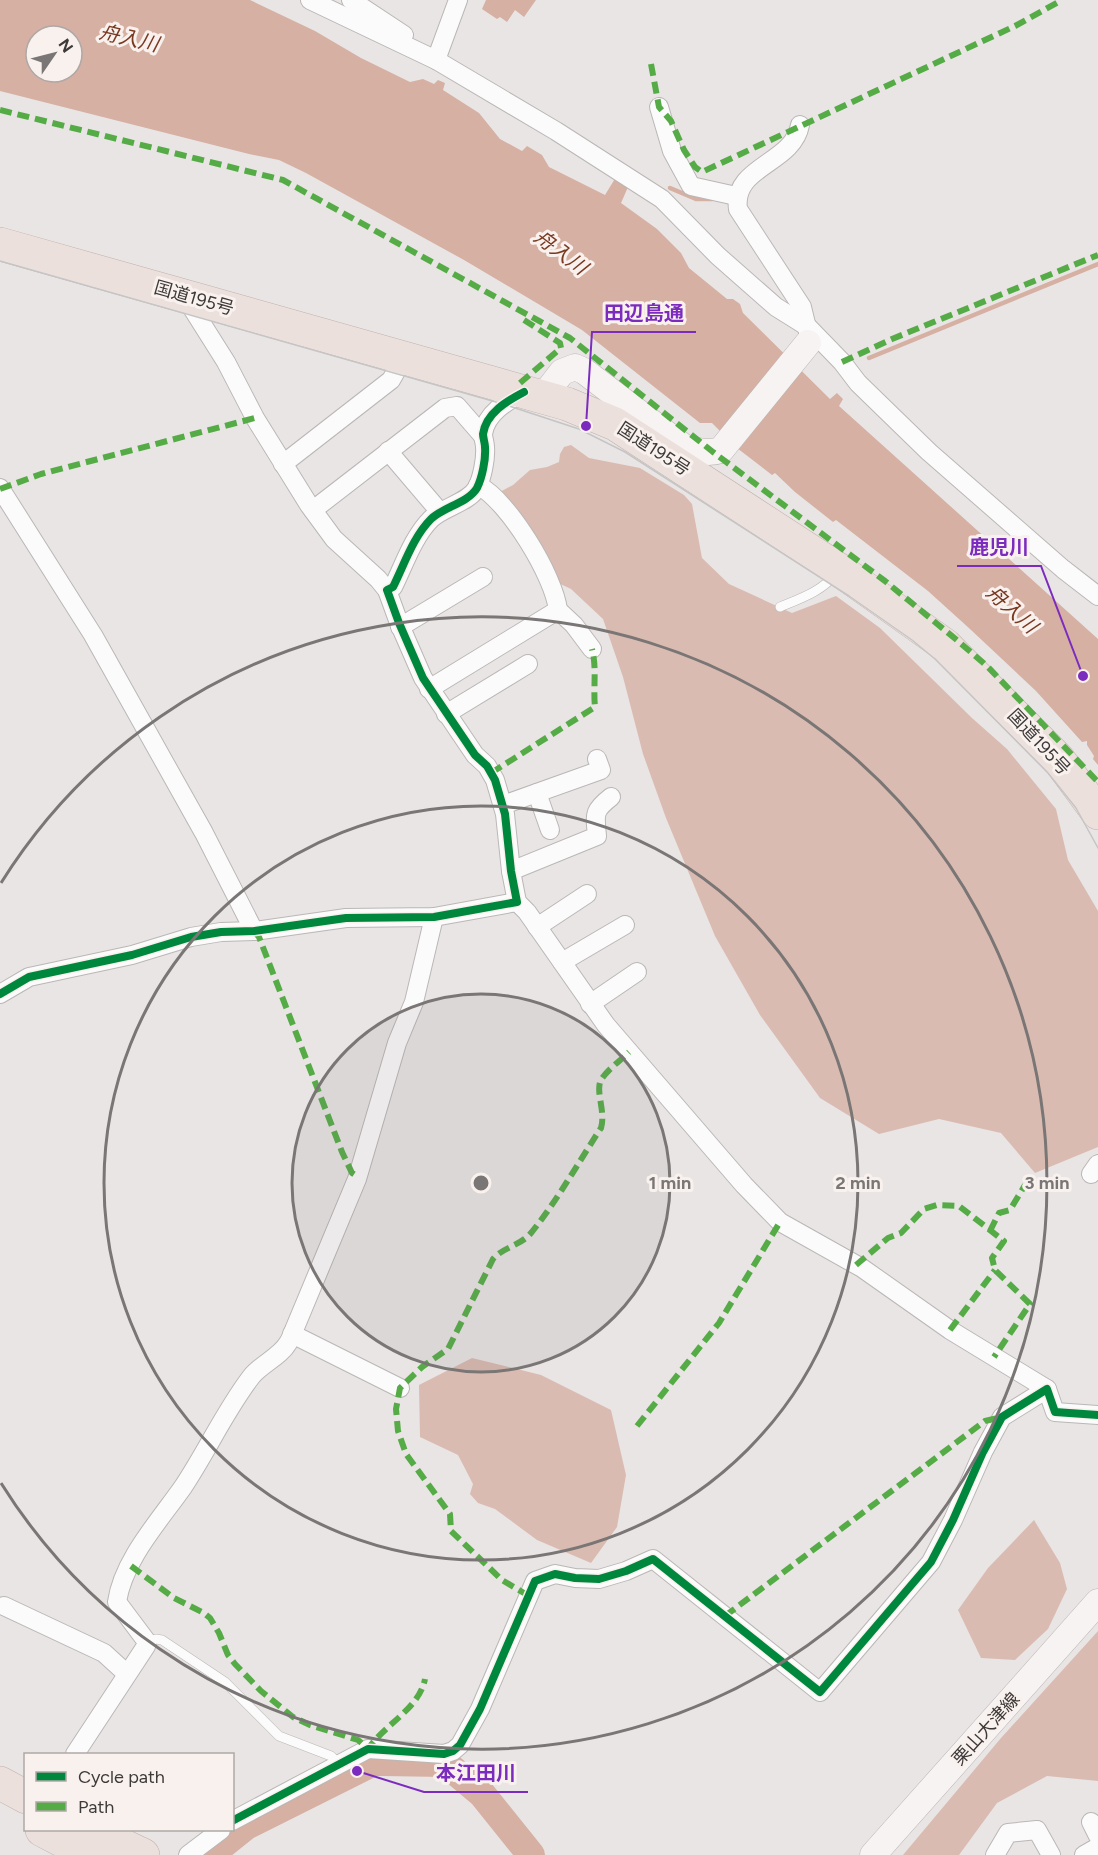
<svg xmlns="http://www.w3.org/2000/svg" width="1098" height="1855" font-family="Figtree,'Noto Sans JP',sans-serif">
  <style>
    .forest { fill: #dabbb1 }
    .water { fill: #d5b0a3; fill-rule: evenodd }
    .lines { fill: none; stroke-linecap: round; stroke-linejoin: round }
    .stream { stroke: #d5b0a3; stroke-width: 4.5 }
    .river { stroke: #d5b0a3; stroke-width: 28 }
    .lane-casing { stroke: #bab7b6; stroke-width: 10 }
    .street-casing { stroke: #bab7b6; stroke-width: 20 }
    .secondary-casing { stroke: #bab7b6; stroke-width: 27 }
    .highway-casing { stroke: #bfb1ad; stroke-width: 34 }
    .lane { stroke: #fcfbfb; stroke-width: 9 }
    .street { stroke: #fcfbfb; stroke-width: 18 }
    .secondary { stroke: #f7f3f2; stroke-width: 26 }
    .highway { stroke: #ece0dc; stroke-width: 33 }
    .tram { stroke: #c5c5c5; stroke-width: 1.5 }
    .quiet { stroke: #55ac46; stroke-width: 6; stroke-dasharray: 12 6; stroke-linecap: butt }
    .cycleway-casing { stroke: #f9f1ee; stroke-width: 11 }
    .cycleway { stroke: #00873e; stroke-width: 8 }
    .ring { fill: none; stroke: #797675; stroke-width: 3 }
    .labels { text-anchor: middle; stroke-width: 6; stroke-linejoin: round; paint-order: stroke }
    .street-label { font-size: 18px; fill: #3d3a39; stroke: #f9f1ee }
    .water-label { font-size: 20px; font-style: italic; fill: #7a3921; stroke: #f9f1ee }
    .centre { fill: #797675; stroke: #f9f1ee; stroke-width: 3 }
    .ring-label { font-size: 18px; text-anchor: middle; font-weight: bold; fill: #797675; stroke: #f9f1ee; stroke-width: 6; stroke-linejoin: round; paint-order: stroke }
    .leader { fill: none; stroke: #7b2cbf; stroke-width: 2 }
    .callout-dot { fill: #7b2cbf; stroke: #f9f1ee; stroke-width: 2 }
    .callout-label { font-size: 20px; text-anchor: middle; font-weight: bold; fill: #7b2cbf; stroke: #f9f1ee; stroke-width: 6; stroke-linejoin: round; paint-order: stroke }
  </style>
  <rect width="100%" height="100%" fill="#e9e5e4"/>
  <!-- forest -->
  <g class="forest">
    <polygon points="571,445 589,458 640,468 684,495 692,504 702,558 729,584 792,613 836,596 880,628 972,718 1007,749 1056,809 1068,860 1098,911 1098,1147 1035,1173 1001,1133 939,1119 879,1134 820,1098 760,1015 715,936 666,818 643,754 623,677 603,619 571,589 552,580 498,493 513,485 530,470 547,467 559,462 560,454 564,447"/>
    <polygon points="472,1358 541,1375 611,1410 626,1475 617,1527 591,1563 537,1540 495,1509 478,1503 470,1494 473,1484 458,1455 420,1437 419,1385"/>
    <polygon points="1034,1520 1060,1563 1067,1589 1048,1629 1015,1660 981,1658 958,1610 988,1568"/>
    <polygon points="1098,1631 1098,1781 1047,1776 997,1803 959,1855 903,1855 1001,1738"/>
  </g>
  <!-- water -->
  <g class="water">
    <path d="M0,0H250L315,31L361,58L410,82L423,79L434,84L438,80L445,83L443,90L479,113L500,139L522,151L527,146L542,155L549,167L605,195L616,177L628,187L621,203L657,229L681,253L689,268L727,299H733L740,304L743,313L830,399L837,393L843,399L839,406L1098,639V765L1093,759L1094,756L1087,745V741L1082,742L1036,691L970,629L928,591L836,520L833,522L795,492L775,473L772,475L737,448L712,423H700L582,330L464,260L306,173L279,160L249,154L0,91ZM36,36H72V72H36Z"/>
    <polygon points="486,0 536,0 524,17 515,10 507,22 500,17 497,19 482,9"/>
  </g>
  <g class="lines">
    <!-- stream -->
    <g class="stream">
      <polyline points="670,188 696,199 712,199"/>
      <polyline points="869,358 1098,264"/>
    </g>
    <!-- river -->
    <polyline class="river" points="210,1855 246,1826 374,1762 382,1762 445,1763 482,1794 531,1855"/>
    <defs>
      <g id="lane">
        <path d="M780,607C799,599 823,591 835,574"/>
        <polyline points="147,1642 156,1639 162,1640 225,1682 279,1736 331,1756 340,1765"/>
      </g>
      <g id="street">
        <polyline points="310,0 436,60 556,131 662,199 718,256 776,307 808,327 842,362 858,383 929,452 1063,569 1098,596"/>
        <polyline points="351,0 404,35"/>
        <polyline points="436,60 458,0"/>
        <polyline points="659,107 672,151 691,186 736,196"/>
        <path d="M800,125C793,164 732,166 738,209L802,307L808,332"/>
        <polyline points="185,297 226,362 255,418 309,505 334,539 378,579 387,590"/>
        <polyline points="388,451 440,512"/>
        <polyline points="283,464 391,380 395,373 398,357"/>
        <polyline points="0,488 93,635 204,833 254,931"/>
        <polyline points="313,510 445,408 457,406 483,436"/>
        <polyline points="558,610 574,625 592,649"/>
        <polyline points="400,627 483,577"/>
        <path d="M429,689L558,610C554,576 509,502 478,485"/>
        <polyline points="446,714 528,664"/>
        <polyline points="537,793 550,830"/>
        <polyline points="503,805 601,770 597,759"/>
        <path d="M511,871L597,836C595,814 593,811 611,797"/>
        <polyline points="517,902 527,912 606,1025 744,1185 780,1222 862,1268 950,1330 1047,1389"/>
        <polyline points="537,927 587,894"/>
        <polyline points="562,962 625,925"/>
        <path d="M0,994L29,977L132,955L191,937L221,932L254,931L346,918L434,917L517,902L511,871L505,814L495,780L487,766L475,755L423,678L399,623L387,590L393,587C404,565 413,537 431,519C443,507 468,503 477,488C482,478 486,459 485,447C485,443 483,438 483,434C486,413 507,401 524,392"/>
        <polyline points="590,1004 637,972"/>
        <polyline points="1091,1174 1098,1164"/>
        <polyline points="292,1334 400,1388"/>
        <polyline points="4,1606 104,1653 127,1674"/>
        <path d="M75,1754L146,1646L147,1642L117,1602C123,1560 160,1520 183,1487C207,1451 225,1411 251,1377C261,1364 280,1357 288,1343C291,1339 292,1334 294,1330L357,1179L397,1043L414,1002L434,917"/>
        <polyline points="232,1821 368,1749 444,1754 453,1751 460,1745 480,1709 535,1581 555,1574 575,1578 599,1579 626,1571 653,1559 820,1692 931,1562 953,1520 983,1452 1002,1417 1047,1389 1055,1412 1098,1415"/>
        <polyline points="1091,1822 1098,1836"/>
        <polyline points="188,1855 221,1830"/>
        <polyline points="995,1855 1008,1833 1037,1830 1051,1855"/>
        <polyline points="1084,1855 1098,1847"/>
      </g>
      <g id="secondary">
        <path d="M542,398L562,372L575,367L584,371L685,448C699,451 708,454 721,450L808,343"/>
        <polyline points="873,1855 1098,1602"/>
      </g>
      <g id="highway">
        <polyline points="0,244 567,404 615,424 838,569 945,645 1059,760 1098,813"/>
        <polyline points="0,1783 26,1797"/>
        <polyline points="42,1830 90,1855"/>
        <polyline points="90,1830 143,1855"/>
      </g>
    </defs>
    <!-- lane casing -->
    <use href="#lane" class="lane-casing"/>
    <!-- street casing -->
    <use href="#street" class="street-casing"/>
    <!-- secondary casing -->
    <use href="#secondary" class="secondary-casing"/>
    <!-- highway casing -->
    <use href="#highway" class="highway-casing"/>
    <!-- lane -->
    <use href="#lane" class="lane"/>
    <!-- street -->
    <use href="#street" class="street"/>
    <!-- secondary -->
    <use href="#secondary" class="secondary"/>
    <!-- highway -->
    <use href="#highway" class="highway"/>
    <!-- tram -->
    <polyline class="tram" points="0,261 503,404 579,429 625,452 849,596 912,640 935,659 1048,773 1076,808 1098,848"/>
    <!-- quiet -->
    <g class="quiet">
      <polyline points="651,64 659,107 671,121 684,150 695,167 702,172 1015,26 1062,0"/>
      <polyline points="0,110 283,180 570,338 713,452 885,581 958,641 988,667 1098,782"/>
      <polyline points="842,362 892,339 1098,255"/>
      <polyline points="520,383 561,348 560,343 524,320"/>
      <polyline points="0,489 41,474 255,418"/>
      <path d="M491,773L595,707C593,688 597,668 592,649"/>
      <polyline points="254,931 259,937 342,1152 352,1173 358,1177"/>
      <polyline points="990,1231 999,1213 1010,1210 1025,1185"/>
      <polyline points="856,1265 888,1238 901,1233 924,1209 937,1205 959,1206 1004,1241 992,1258 995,1270 1030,1304 994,1357"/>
      <polyline points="950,1330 995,1270"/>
      <polyline points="637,1426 719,1323 780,1222"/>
      <path d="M131,1566L174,1598L204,1613L210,1618L219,1633L228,1655L235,1664L261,1691L293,1717L310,1725L358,1740L368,1749C385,1724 419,1709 425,1679"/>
      <path d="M529,1596L502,1580L451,1531L450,1514L406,1454L398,1431L396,1409L400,1388L422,1367L448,1349L493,1259C503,1247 520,1246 531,1233C557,1201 578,1163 601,1128C606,1112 595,1091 601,1080C607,1070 621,1060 629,1052"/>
      <polyline points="725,1616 985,1421 1002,1417"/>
    </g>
    <defs>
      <g id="cycleway">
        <path d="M0,994L29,977L132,955L191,937L221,932L254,931L346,918L434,917L517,902L511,871L505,814L495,780L487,766L475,755L423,678L399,623L387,590L393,587C404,565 413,537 431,519C443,507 468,503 477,488C482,478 486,459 485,447C485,443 483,438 483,434C486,413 507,401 524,392"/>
        <polyline points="232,1821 368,1749 444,1754 453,1751 460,1745 480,1709 535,1581 555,1574 575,1578 599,1579 626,1571 653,1559 820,1692 931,1562 953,1520 983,1452 1002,1417 1047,1389 1055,1412 1098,1415"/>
      </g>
    </defs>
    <!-- cycleway casing -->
    <use href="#cycleway" class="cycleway-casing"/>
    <!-- cycleway -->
    <use href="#cycleway" class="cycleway"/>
  </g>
  <!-- distance rings -->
  <circle cx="481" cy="1183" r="189" fill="#797675" fill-opacity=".12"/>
  <g class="ring">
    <circle cx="481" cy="1183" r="189"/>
    <circle cx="481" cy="1183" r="377"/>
    <path d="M1 883A566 566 0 1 1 1 1483"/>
  </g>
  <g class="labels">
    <!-- street labels -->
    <g class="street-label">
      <text transform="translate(194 298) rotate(16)" y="6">国道195号</text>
      <text transform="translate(654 449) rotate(33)" y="6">国道195号</text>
      <text transform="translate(1039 742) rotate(47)" y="6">国道195号</text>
      <text transform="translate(986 1729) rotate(-48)" y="6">栗山大津線</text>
    </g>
    <!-- water labels -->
    <g class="water-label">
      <text transform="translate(129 38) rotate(13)" y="7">舟入川</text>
      <text transform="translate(561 252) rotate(37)" y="7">舟入川</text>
      <text transform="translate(1012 609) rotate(42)" y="7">舟入川</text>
    </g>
  </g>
  <circle cx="481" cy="1183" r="9" class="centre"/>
  <g class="ring-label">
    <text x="670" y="1189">1 min</text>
    <text x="858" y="1189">2 min</text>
    <text x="1047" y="1189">3 min</text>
  </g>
  <!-- callouts -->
  <path class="leader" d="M586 426L592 332H696M1083 676L1041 566H957M357 1771L424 1792H528"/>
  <g class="callout-dot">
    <circle cx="586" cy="426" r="6"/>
    <circle cx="1083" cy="676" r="6"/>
    <circle cx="357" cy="1771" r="6"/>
  </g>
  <g class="callout-label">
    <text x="644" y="320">田辺島通</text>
    <text x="999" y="554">鹿児川</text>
    <text x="476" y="1780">本江田川</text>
  </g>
  <!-- legend -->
  <rect x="24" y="1753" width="210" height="78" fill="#f9f1ee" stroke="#aea8a6" stroke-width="1.5"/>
  <rect x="36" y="1772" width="30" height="9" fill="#00873e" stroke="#aea8a6" stroke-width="1.5"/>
  <text x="78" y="1783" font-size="18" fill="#3d3a39">Cycle path</text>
  <rect x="36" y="1802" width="30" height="9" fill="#55ac46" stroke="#aea8a6" stroke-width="1.5"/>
  <text x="78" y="1813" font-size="18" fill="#3d3a39">Path</text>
  <!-- north arrow -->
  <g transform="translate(54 54) rotate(55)"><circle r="28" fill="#f9f1ee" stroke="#aea8a6" stroke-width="1.5"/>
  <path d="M0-4.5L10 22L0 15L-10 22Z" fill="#797675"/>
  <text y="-9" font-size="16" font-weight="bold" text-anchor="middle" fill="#3d3a39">N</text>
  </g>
</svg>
